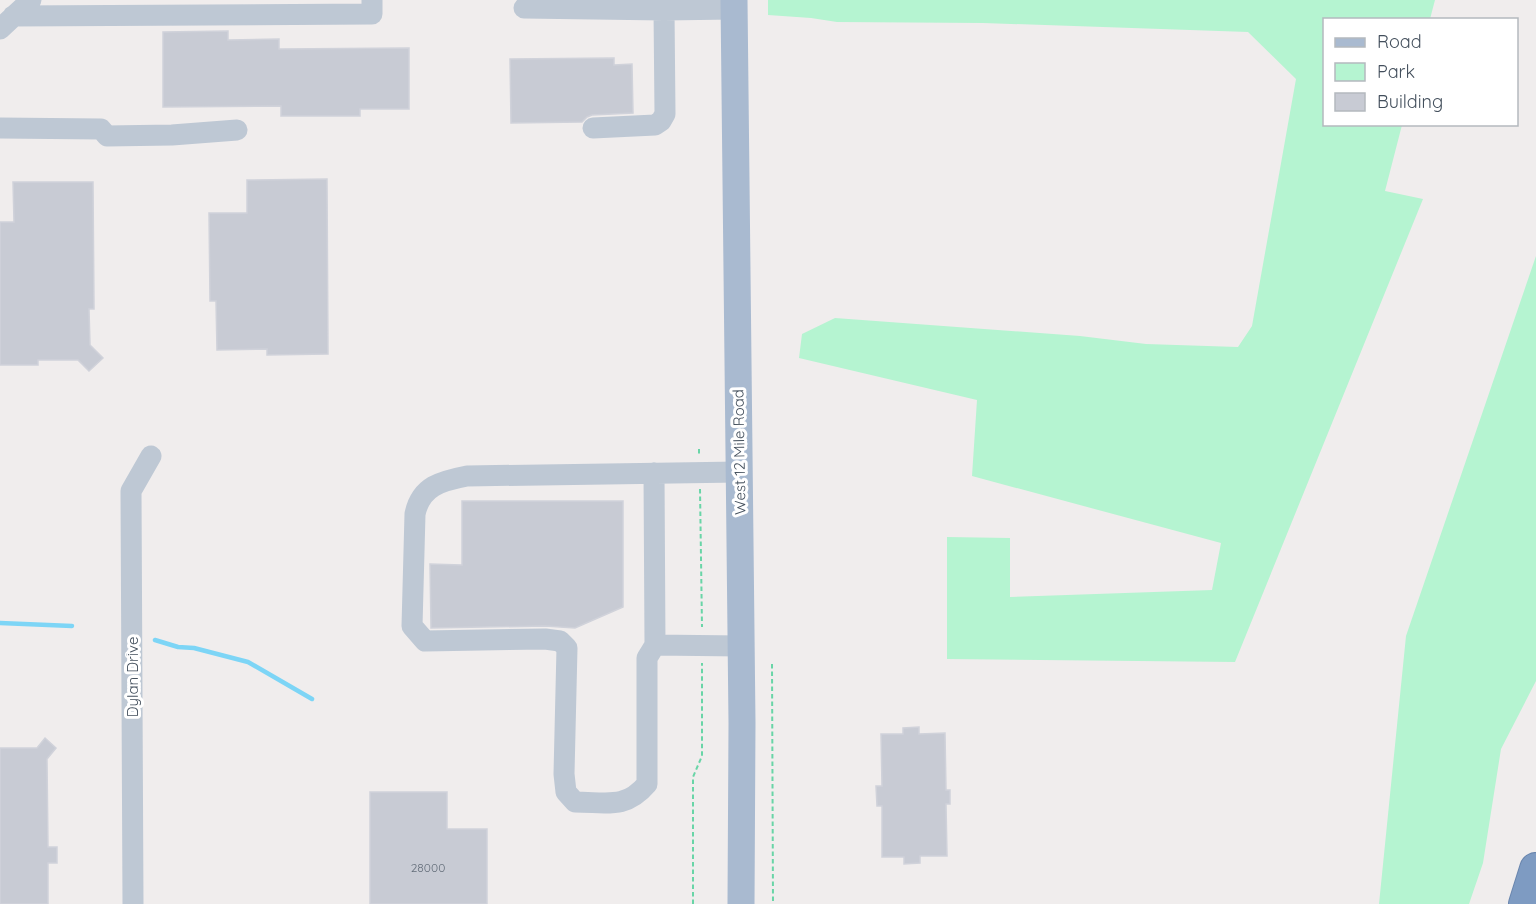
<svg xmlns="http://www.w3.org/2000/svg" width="1536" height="904" viewBox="0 0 1536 904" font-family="Quicksand,sans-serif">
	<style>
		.green { fill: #b5f4d1 }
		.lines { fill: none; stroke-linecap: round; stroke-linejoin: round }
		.stream { stroke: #7dd5f6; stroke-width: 4.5 }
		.building { fill: #c8cbd4; stroke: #d0d2da; stroke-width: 1.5 }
		.highway-casing { stroke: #6a86ae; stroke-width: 34 }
		.path { stroke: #69d5a7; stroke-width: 2; stroke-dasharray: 4.5 3; stroke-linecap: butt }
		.minor { stroke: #bec8d4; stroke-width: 21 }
		.major { stroke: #a9bad0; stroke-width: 27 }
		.highway { stroke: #7e9bc2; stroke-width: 32 }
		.labels { text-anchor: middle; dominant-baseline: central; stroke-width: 6; stroke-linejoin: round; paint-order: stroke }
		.number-label { font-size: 12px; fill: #646e7a }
		.street-label { font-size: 15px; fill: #434f5c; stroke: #fff }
	</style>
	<rect width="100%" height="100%" fill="#f0eded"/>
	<!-- green -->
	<path class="green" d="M768,0H1435L1430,19L1324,20V124L1402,125L1385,191L1423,199L1235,662L947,659V537L1010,538V597L1212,590L1221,543L972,476L977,400L799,358L802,334L835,318L1080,336L1146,344L1238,347L1252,326L1296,79L1248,32L983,23L837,22L811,18L768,15Z
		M1536,256V681L1501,749L1483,863L1469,904H1379L1406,636Z"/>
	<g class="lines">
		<!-- stream -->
		<path class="stream" d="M0,623L72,626
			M155,640L178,647L194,648L248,662L312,699"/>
	</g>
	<!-- building -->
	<path class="building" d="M228,31V40L279,39V49L409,48V109H360V116H281V106L163,107V32Z
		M614,58V65L632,64L633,113L592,115L587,117L582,122L511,123L510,59Z
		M327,179L328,354L267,355V349L217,350L216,301H210L209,213H247V180Z
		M13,182H93L94,309H89L90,345L103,358L89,371L78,360H38V365H0V222H14Z
		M462,501H623V607L575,628L545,626L431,628L430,564L462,565Z
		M919,727V734L945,733L946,790H950V804H946L947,856H920V863L904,864V857H882V806H877L876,786H882L881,734H903V728Z
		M45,738L56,748L47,759L48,847H57V863H48V904H0V748H37Z
		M370,792H447V829H487V904H370Z"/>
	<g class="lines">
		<!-- highway casing -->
		<g class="highway-casing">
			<path id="highway" d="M1525,904L1536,869"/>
		</g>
		<!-- path -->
		<path class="path" d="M699,449V456
			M700,489L702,627
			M772,664L773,904
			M693,904V777L702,756V663"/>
		<!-- minor -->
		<path class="minor" d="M657,0L664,10L734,9
			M524,8L664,10L665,114L661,121L655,125L593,128
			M13,16L372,14V0
			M0,29L31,0
			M0,128L101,129L107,136L172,135L237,130
			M739,472L467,476C441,481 421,486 415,514L412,626L425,641L545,639L560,641L567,648L564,774L566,792L575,802C606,802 625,810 647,784V658L655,645L741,646
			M654,473L655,645
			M133,904L131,491L151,456"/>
		<!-- major -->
		<path class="major" d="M734,0L742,723L741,904"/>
		<!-- highway -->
		<use href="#highway" class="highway"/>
	</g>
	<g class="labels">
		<!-- number labels -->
		<g class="number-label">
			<text x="428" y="867">28000</text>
		</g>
		<!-- street labels -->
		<g class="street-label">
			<text transform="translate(739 452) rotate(-91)">West 12 Mile Road</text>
			<text transform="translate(132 677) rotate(-90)">Dylan Drive</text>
		</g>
	</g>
	<!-- legend -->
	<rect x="1323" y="18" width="195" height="108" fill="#ffffff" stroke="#b4b9be" stroke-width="1.5"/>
	<rect x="1335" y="38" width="30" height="9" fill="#a9bad0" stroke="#b4b9be" stroke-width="1.5"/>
	<text x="1377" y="48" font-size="18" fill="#434f5c">Road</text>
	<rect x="1335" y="63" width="30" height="18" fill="#b5f4d1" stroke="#b4b9be" stroke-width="1.5"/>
	<text x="1377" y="78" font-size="18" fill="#434f5c">Park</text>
	<rect x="1335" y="93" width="30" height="18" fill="#c8cbd4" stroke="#b4b9be" stroke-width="1.5"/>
	<text x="1377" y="108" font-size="18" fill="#434f5c">Building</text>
</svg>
